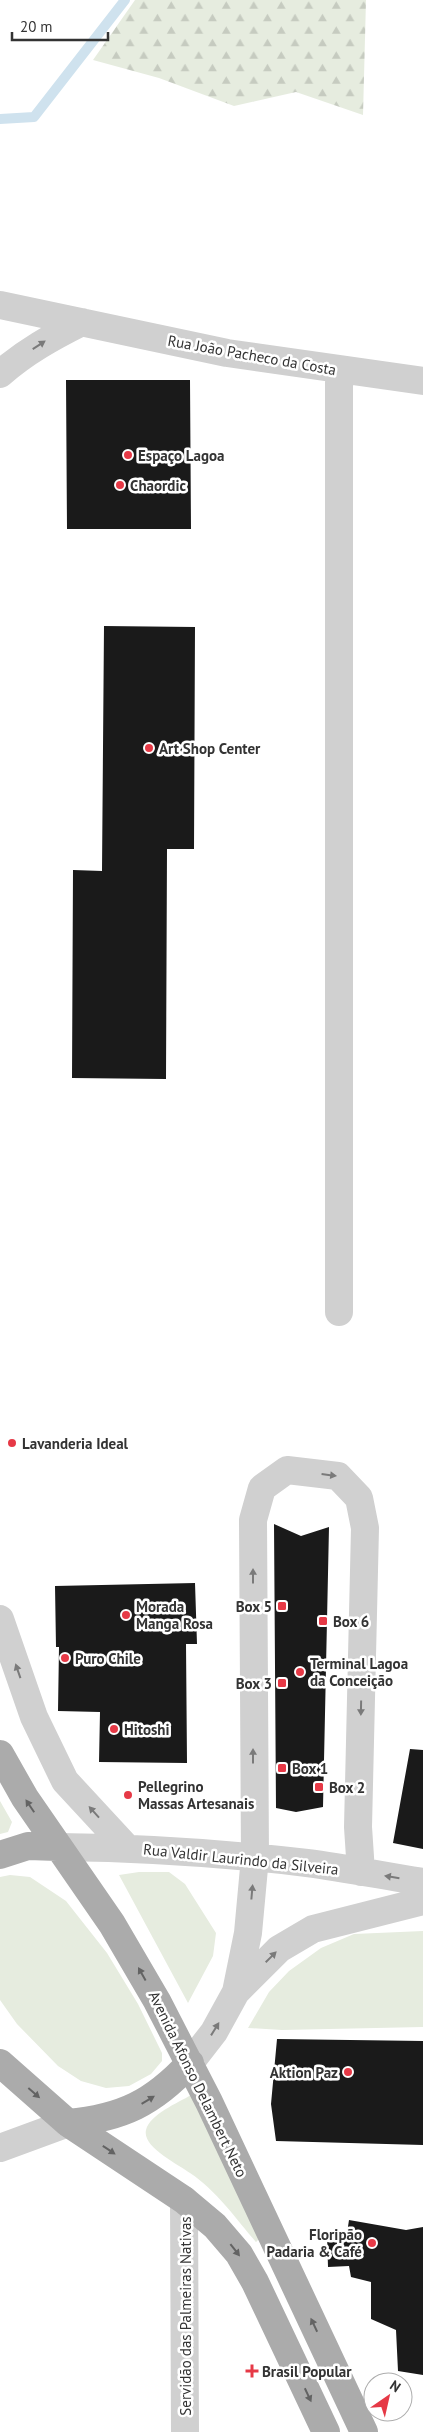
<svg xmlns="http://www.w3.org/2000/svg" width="423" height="2432" viewBox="0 0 423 2432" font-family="'PT Sans',sans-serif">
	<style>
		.grass { fill: #e6ecdf }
		.forest { fill: url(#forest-firs) }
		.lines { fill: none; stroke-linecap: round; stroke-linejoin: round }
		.stream { stroke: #cfe2ee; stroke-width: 10 }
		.building { fill: #1a1a1a }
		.minor { stroke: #d0d0d0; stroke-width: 28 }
		.major { stroke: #ababab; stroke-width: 28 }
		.oneway { fill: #7a7a7a }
		.oneway2 { fill: #636363 }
		.poi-dot { fill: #e63946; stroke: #fff; stroke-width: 2 }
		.labels { text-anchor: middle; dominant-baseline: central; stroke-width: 5; stroke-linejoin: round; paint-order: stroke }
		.street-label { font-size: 15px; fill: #333; stroke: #fff }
		.poi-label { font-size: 15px; font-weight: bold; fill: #333; stroke: #fff; text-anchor: start }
	</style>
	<defs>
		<pattern id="forest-firs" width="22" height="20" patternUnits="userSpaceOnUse" patternTransform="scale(1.25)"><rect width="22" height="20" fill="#e6ecdf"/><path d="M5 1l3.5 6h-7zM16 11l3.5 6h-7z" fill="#c6cbc0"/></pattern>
	</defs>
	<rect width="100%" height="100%" fill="#fff"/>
	<!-- grass -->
	<path class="grass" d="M0,1801L12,1822L8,1832L0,1834Z
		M139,1872H169L185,1884L216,1933L213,1956L188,2003L119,1875Z
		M10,1875L30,1877L66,1901L107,1953L138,2004L162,2053V2061L151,2074L129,2086L106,2088L81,2081L58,2066L17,2024L0,2000V1877Z
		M423,1931V2027L282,2030L248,2028L269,1992L289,1971L321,1948L354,1934Z
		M191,2095L259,2239L256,2242C236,2219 216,2190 190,2173C178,2164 142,2147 146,2130C150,2114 178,2103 191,2095Z"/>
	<!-- forest -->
	<path class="forest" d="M135,0H366L363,115L296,92L234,106L159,78L93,60Z"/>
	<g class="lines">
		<!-- stream -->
		<path class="stream" d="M0,119L34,117L125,0"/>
	</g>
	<!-- building -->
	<path class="building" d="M66,380H190L191,529H67Z
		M104,626L195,627L194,849H167L166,1079L72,1078L73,870L102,871Z
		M274,1524L301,1536L329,1527L323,1807L296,1812L276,1808Z
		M195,1583L197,1644H186L187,1763L99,1762L100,1712L58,1711L59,1647H56L55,1586Z
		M410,1749L423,1750V1849L393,1843Z
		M277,2039L423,2041V2145L276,2141L271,2104Z
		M349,2220L406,2230L423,2227V2375L398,2371L396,2330L371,2319V2282L351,2277L349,2266L328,2267L327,2234L347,2233Z"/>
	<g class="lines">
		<!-- minor -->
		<path class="minor" d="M0,305L227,353L423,381
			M0,374C25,352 52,337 82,322
			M339,1312V370
			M0,1619L34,1717L65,1781L127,1848
			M58,1847C141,1848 224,1853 307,1863C346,1868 384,1876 423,1882
			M236,1992L248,1933L255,1857L253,1520L262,1488L287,1470L338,1476L359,1498L365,1528L358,1827L361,1872
			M190,2063L214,2032L236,1992L279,1949L313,1929L423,1901
			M0,2148L68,2123
			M184,2200L185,2432"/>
		<!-- major -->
		<path class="major" d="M0,1754L25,1798L112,1924L157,2001L209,2102L364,2432
			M0,1855L28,1846L58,1847
			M0,2063L68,2123L184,2200L215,2226L239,2254L255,2282L326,2432
			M68,2123C122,2118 153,2103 190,2063"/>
	</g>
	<!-- one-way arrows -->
	<defs><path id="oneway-solid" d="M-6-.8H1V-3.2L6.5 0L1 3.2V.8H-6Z" transform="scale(1.25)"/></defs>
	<g class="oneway">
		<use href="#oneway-solid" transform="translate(39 345) rotate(-33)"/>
		<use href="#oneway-solid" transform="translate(329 1475) rotate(7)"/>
		<use href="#oneway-solid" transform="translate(253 1576) rotate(-90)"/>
		<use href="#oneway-solid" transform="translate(18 1671) rotate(-109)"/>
		<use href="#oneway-solid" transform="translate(361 1708) rotate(91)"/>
		<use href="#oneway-solid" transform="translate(253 1756) rotate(-90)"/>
		<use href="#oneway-solid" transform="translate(94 1812) rotate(-132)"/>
		<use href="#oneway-solid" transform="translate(392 1877) rotate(-171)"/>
		<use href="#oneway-solid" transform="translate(252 1892) rotate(-85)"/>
		<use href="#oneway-solid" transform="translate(271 1957) rotate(-45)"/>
		<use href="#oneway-solid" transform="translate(215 2029) rotate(-58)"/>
	</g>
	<g class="oneway2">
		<use href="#oneway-solid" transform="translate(30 1806) rotate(-124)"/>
		<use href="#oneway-solid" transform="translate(142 1974) rotate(-119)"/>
		<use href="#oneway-solid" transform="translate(34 2093) rotate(41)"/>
		<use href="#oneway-solid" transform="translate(148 2100) rotate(-31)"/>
		<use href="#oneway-solid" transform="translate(109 2150) rotate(34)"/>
		<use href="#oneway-solid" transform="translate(235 2250) rotate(52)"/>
		<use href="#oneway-solid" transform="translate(314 2325) rotate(-115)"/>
		<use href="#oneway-solid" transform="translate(308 2395) rotate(65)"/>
	</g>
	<!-- markers -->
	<g class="poi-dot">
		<circle cx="128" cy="455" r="5"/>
		<circle cx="120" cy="485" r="5"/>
		<circle cx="149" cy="748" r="5"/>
		<circle cx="12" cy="1443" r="5"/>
		<rect x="277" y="1601" width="10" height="10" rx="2.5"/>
		<circle cx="126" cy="1615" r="5"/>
		<rect x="318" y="1616" width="10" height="10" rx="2.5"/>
		<circle cx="65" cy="1658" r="5"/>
		<circle cx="300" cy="1672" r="5"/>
		<rect x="277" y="1678" width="10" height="10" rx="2.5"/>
		<circle cx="114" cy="1729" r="5"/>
		<rect x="277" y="1763" width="10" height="10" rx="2.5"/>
		<rect x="314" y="1782" width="10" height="10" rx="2.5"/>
		<circle cx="128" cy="1795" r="5"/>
		<circle cx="348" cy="2072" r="5"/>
		<circle cx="372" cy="2243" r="5"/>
		<path d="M249.5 2363.5h5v5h5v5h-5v5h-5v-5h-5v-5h5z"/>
	</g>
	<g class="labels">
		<!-- street labels -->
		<g class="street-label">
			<text transform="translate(252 355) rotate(10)">Rua João Pacheco da Costa</text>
			<text transform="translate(241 1859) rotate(6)">Rua Valdir Laurindo da Silveira</text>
			<text transform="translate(198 2084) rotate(64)">Avenida Afonso Delambert Neto</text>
			<text transform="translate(185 2316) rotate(-90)">Servidão das Palmeiras Nativas</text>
		</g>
		<!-- poi labels -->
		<g class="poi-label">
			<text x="138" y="455">Espaço Lagoa</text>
			<text x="130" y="485">Chaordic</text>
			<text x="159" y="748">Art Shop Center</text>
			<text x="22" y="1443">Lavanderia Ideal</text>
			<text x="136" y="1606">Morada<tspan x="136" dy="17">Manga Rosa</tspan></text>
			<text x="272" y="1606" text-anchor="end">Box 5</text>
			<text x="333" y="1621">Box 6</text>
			<text x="75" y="1658">Puro Chile</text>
			<text x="310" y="1663">Terminal Lagoa<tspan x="310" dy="17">da Conceição</tspan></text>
			<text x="272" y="1683" text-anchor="end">Box 3</text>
			<text x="124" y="1729">Hitoshi</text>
			<text x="292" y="1768">Box 1</text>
			<text x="138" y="1786">Pellegrino<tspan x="138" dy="17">Massas Artesanais</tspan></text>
			<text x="329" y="1787">Box 2</text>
			<text x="338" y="2072" text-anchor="end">Aktion Paz</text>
			<text x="362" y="2234" text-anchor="end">Floripão<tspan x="362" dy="17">Padaria &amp; Café</tspan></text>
			<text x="262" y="2371">Brasil Popular</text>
		</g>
	</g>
	<!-- north arrow -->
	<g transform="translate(388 2397) rotate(34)"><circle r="24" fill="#ffffff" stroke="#adadad"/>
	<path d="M0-4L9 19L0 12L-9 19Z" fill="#e63946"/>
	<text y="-8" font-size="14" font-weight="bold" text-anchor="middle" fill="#333333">N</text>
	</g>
	<!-- scale -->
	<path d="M12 32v8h96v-8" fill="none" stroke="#333333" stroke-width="2.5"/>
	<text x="20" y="32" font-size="15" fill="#333333" stroke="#ffffff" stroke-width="4" paint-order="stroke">20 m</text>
</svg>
